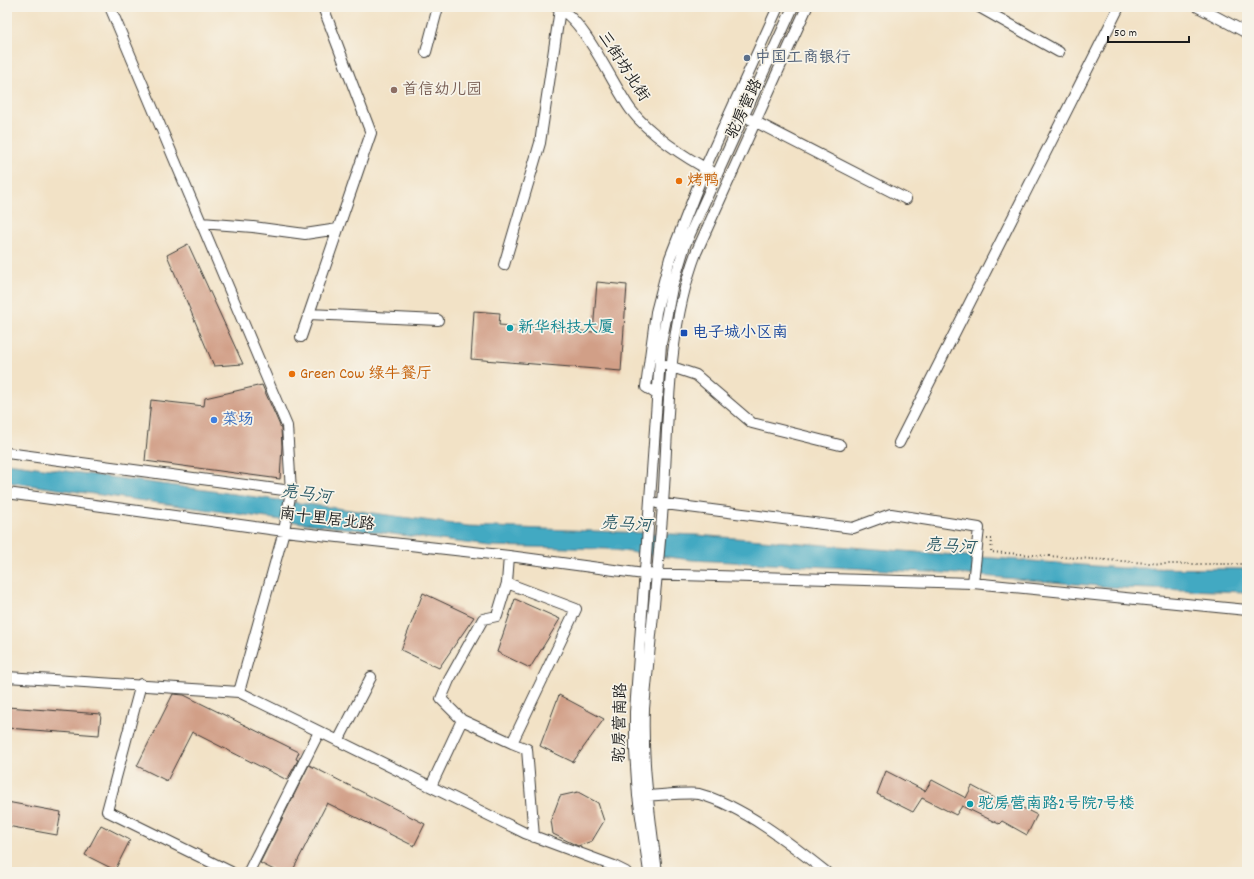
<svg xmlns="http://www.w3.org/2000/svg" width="1254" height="879" viewBox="0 0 1254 879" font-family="Dekko,'LXGW WenKai TC',sans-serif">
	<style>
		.water { fill: #42a9c2; stroke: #2f626f }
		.building { fill: #d19f87 }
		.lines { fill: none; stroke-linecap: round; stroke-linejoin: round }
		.minor-casing { stroke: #3c3a36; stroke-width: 12 }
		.path { stroke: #3c3a36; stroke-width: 2; stroke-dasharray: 1 3; stroke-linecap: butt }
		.minor { stroke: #fff; stroke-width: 10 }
		.service-dot { fill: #5c6f8a; stroke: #f7f3e8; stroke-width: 1.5 }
		.education-dot { fill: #8d6e63; stroke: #f7f3e8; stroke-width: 1.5 }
		.food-dot { fill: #e8710a; stroke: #f7f3e8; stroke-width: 1.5 }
		.culture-dot { fill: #0f9aa8; stroke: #f7f3e8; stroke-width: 1.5 }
		.transit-dot { fill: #1a4fb4; stroke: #f7f3e8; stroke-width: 1.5 }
		.shop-dot { fill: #3f7fe0; stroke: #f7f3e8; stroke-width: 1.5 }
		.labels { text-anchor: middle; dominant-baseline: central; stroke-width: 3.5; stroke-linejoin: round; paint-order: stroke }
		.service-label { font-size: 16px; fill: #4e5e75; stroke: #f7f3e8; text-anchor: start }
		.street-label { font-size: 16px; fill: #1c1c1c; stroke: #f7f3e8 }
		.education-label { font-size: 16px; fill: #785e54; stroke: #f7f3e8; text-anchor: start }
		.food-label { font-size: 16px; fill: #c56008; stroke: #f7f3e8; text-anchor: start }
		.culture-label { font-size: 16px; fill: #0d838f; stroke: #f7f3e8; text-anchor: start }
		.transit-label { font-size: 16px; fill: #164399; stroke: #f7f3e8; text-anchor: start }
		.shop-label { font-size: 16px; fill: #366cbe; stroke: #f7f3e8; text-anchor: start }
		.water-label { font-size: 17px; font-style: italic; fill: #2d5b67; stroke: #f7f3e8 }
	</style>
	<rect width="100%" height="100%" fill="#f7f3e8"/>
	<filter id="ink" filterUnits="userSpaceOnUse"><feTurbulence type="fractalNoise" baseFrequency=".025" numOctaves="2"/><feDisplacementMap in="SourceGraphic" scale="8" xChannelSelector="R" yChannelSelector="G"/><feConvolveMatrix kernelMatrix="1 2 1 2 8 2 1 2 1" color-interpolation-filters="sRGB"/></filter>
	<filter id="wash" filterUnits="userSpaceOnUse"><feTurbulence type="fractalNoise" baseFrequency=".012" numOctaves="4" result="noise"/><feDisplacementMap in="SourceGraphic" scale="16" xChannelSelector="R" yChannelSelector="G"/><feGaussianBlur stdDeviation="0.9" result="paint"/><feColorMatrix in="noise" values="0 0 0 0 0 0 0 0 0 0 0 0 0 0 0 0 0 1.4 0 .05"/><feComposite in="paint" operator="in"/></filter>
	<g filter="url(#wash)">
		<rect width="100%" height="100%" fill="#f2e2c6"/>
		<!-- water -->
		<path class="water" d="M7,463L468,526L697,535L1121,568L1247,569V592L1122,588L946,573L692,560L606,549L489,546L303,523L7,482Z"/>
		<g id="blocks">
			<!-- building -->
			<path class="building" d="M188,244L243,364L214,366L167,255Z
				M597,282L627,285L621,371L471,359L474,311L500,313L499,325L593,332Z
				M262,385L281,428L282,446L280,479L145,461L151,400L204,406L205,398Z
				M423,593L474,617L439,668L401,650Z
				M515,599L560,619L530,668L497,652Z
				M173,694L184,695L299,752L296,759L298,760L287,780L192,732L167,781L137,766Z
				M559,695L604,719L573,762L540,746Z
				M7,707L101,714L99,735L7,728Z
				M309,765L425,824L414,846L327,803L292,872H278L260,863Z
				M886,771L925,791L932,780L966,798L972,786L1009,806L1011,802L1037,815L1027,835L1002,821L999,824L962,806L956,815L922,798L913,812L877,794Z
				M578,792L598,803L604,821L592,841L578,846L553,834L551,820L560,796Z
				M7,802L61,812L57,835L7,826Z
				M101,825L130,840L115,870L85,855Z"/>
		</g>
	</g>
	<g filter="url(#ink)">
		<use href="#blocks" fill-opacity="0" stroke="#3c3a36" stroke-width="1"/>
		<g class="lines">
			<!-- minor casing -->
			<g class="minor-casing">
				<path id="minor" d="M110,7L287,426L291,491L284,531L239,692
					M556,7C584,18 612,84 631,110C648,133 686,158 711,171
					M979,7L1059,52
					M1198,7L1247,33
					M426,52L438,7
					M750,119L906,199
					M201,223L253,227L305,234L338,229
					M504,265L540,143L560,9
					M309,314L438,320
					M301,337L371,133L323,7
					M666,365L696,375L752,423L840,445
					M658,395L646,387L656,312L670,258L705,168L778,7
					M899,443L1119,7
					M7,453L291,491
					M7,493L284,531L509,556L644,574L973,583L1247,610
					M657,503L853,528L891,514L979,528L973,583
					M509,556L507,583L576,609L512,743L527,749L534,837
					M507,583L497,616L483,619L449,680L441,699L462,720L512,743
					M7,677L239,692L525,833L614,866L626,872
					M141,684L107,811L231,872
					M338,741L371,677
					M431,786L462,720
					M641,796C654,796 688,792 699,794C743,806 791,844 826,872
					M251,872L249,871L319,732
					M649,872L638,796L635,751V712L661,344L672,288L685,245L793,7
					M657,872C650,818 642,764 644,709C650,640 658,572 663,504C669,420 666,333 696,253L807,7"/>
			</g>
			<!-- path -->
			<path class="path" d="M987,539H992L991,552L1163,564H1247"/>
			<!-- minor -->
			<use href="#minor" class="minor"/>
		</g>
	</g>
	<!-- markers -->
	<circle class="service-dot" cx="747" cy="58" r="4"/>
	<circle class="education-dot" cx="394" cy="90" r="4"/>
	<g class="food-dot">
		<circle cx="679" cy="181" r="4"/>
		<circle cx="292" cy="374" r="4"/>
	</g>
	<g class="culture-dot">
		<circle cx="510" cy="328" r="4"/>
		<circle cx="970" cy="804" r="4"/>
	</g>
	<rect class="transit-dot" x="680" y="329" width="8" height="8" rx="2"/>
	<circle class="shop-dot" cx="214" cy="420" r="4"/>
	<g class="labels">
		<!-- service labels -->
		<g class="service-label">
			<text x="755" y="58">中国工商银行</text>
		</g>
		<!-- street labels -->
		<g class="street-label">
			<text transform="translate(623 67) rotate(57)">三街坊北街</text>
			<text transform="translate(745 109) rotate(-65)">驼房营路</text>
			<text transform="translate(327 520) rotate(7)">南十里居北路</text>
			<text transform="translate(621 723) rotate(-89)">驼房营南路</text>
		</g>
		<!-- education labels -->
		<g class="education-label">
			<text x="402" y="90">首信幼儿园</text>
		</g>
		<!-- food labels -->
		<g class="food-label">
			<text x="687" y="181">烤鸭</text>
			<text x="300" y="374">Green Cow 绿牛餐厅</text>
		</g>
		<!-- culture labels -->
		<g class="culture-label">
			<text x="518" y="328">新华科技大厦</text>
			<text x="978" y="804">驼房营南路2号院7号楼</text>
		</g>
		<!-- transit labels -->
		<g class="transit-label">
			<text x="692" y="333">电子城小区南</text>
		</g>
		<!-- shop labels -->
		<g class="shop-label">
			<text x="222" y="420">菜场</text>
		</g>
		<!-- water labels -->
		<g class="water-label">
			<text transform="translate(306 496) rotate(8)">亮马河</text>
			<text transform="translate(626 526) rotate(4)">亮马河</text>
			<text transform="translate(950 548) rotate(4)">亮马河</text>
		</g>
	</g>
	<!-- margin -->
	<rect width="1254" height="879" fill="none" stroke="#f7f3e8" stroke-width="24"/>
	<!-- scale -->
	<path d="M1108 36v6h81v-6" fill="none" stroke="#1c1c1c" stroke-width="2"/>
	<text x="1114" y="36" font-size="12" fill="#1c1c1c" stroke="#f7f3e8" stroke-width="3" paint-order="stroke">50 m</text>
</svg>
